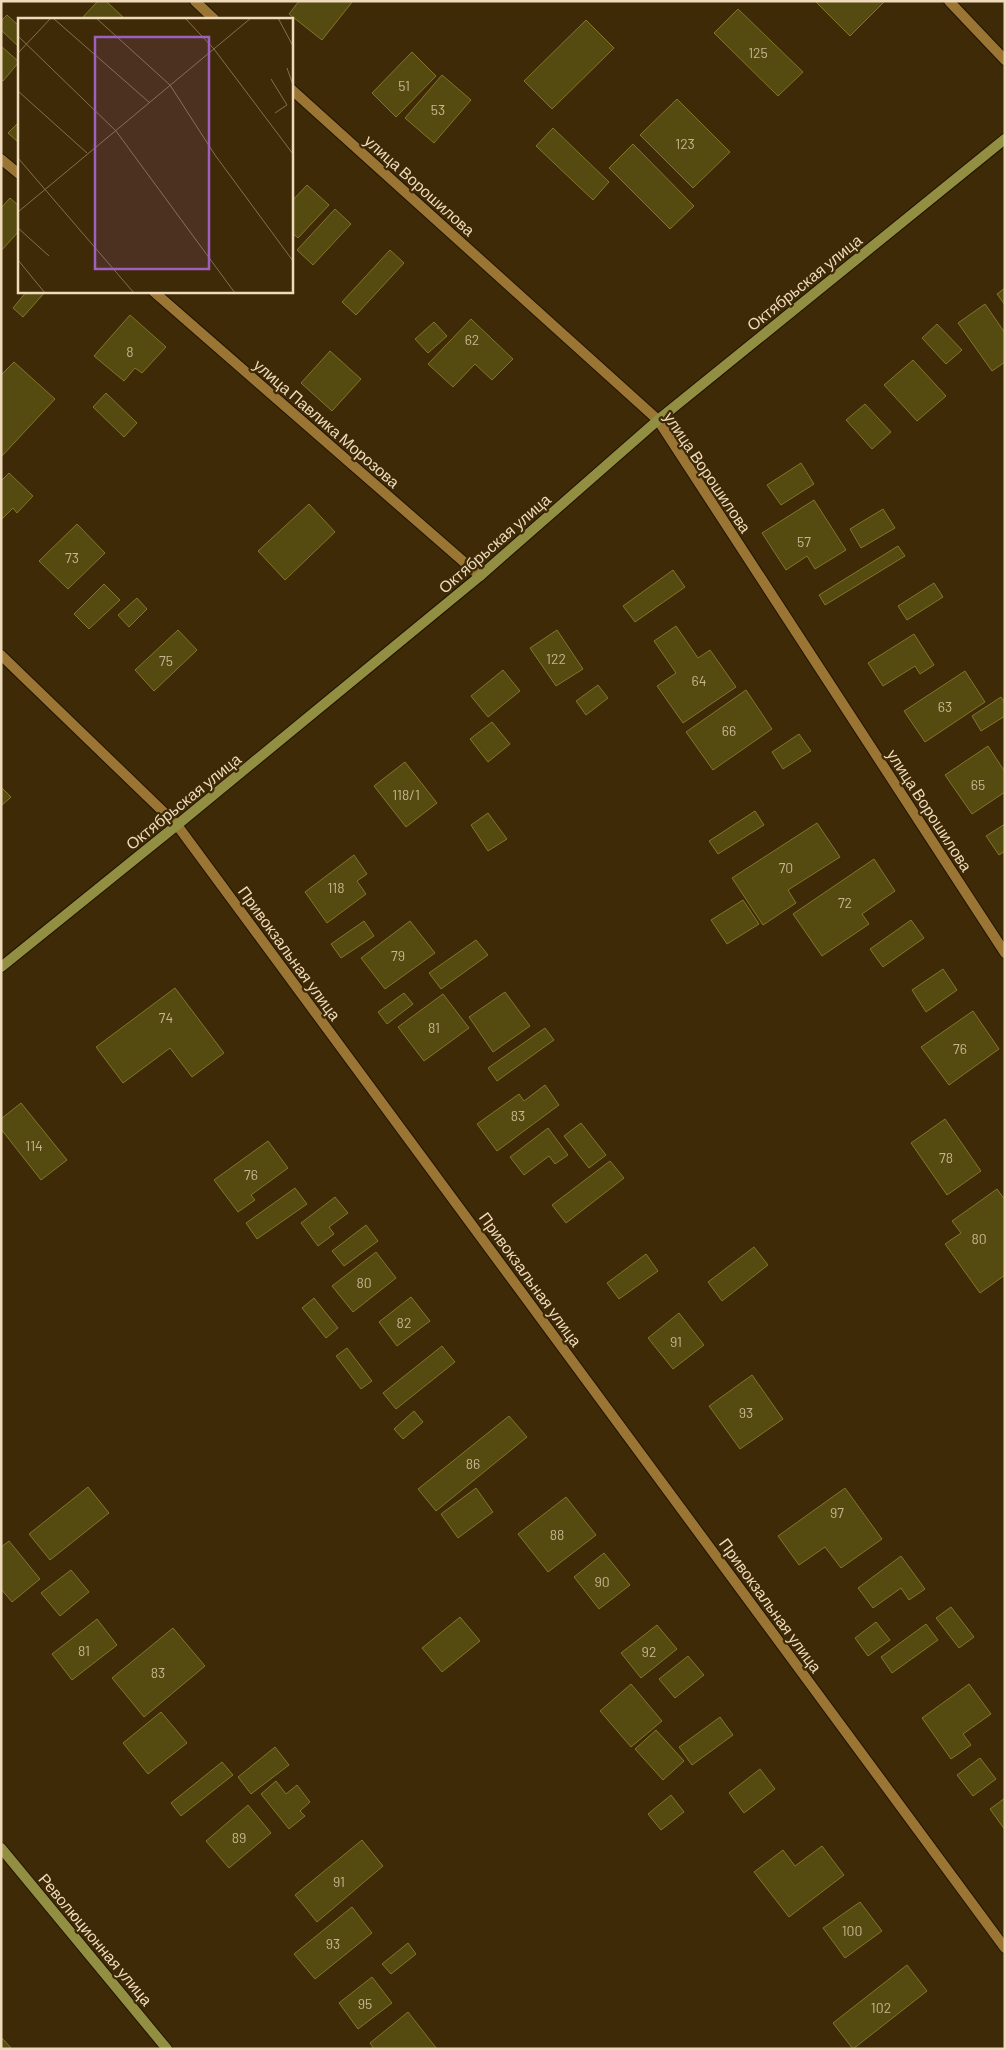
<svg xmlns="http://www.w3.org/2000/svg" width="1006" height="2050" viewBox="0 0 1006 2050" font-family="Barlow,sans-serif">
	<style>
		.building { fill: #554b10; stroke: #83752a }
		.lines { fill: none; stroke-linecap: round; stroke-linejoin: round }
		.street-casing { stroke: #201402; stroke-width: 12 }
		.secondary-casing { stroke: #201402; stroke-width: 12 }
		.street { stroke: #9b7534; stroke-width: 10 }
		.secondary { stroke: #928f43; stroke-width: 10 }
		.labels { text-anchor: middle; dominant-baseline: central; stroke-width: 4.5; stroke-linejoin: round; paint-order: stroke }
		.number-label { font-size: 14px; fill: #c8b690 }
		.street-label { font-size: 16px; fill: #efdabb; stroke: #3e2a06 }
		.inset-road { fill: none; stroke: #85704e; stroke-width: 1 }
		.view { fill: #9e60be; fill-opacity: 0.15; stroke: #9e60be; stroke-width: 2.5 }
		.inset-edge { fill: none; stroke: #efdabb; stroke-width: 2.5 }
	</style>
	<rect width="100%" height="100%" fill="#3e2a06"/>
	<!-- building -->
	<path class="building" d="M98,1H106L125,19H81Z
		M299,1H353L322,40L289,14Z
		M815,1H885L850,36Z
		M738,9L803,72L778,96L714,33Z
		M7,15L19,26V47L1,30V21Z
		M586,20L614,48L552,109L524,81Z
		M1,46L19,62L3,81L1,79Z
		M412,52L436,76L396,117L372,93Z
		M442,75L471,100L434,143L405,118Z
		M677,99L730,152L693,188L640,135Z
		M19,122V143L8,133Z
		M553,128L609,182L593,200L536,146Z
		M633,144L694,206L670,229L609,168Z
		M307,185L329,205L298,238L291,232V202Z
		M10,198L19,206V231L1,251V208Z
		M335,209L351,224L313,265L297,250Z
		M390,250L404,263L356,315L342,302Z
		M1005,288V305L997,294Z
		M27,291H46L23,317L13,308Z
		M985,304L1005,333V362L992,371L958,323Z
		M130,315L166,347L142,373L135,368L124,381L94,356Z
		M471,319L513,359L492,380L475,364L453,387L428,364Z
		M434,322L447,336L428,353L415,339Z
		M937,324L962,350L946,364L922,338Z
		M330,351L361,379L332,411L301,383Z
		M913,360L946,396L917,421L884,385Z
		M14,362L55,399L1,457V375Z
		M106,393L137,423L124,437L93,407Z
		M865,404L891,432L872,449L846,420Z
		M801,463L814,484L781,505L767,485Z
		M9,473L33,496L17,513L13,508L1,520V481Z
		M814,500L846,550L815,569L807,556L786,570L762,533Z
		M309,504L335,532L285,580L258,551Z
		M883,509L895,528L861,548L850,529Z
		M77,524L105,553L68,589L39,561Z
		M898,546L905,556L825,605L819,595Z
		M673,570L685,587L635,622L623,606Z
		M934,583L943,597L907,620L898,606Z
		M104,584L120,600L89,629L74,614Z
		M137,598L147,609L129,627L118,615Z
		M676,626L698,658L710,650L736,687L683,723L657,686L676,673L654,641Z
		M178,630L197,650L154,691L135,670Z
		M557,630L583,669L556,686L530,648Z
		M914,634L934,665L920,674L915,666L883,686L868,663Z
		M503,670L520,691L488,717L471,696Z
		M965,671L985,702L925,742L904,711Z
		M598,685L608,698L586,715L576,701Z
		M746,690L772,729L713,770L686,732Z
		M1001,697L1005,703V716L981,731L972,716Z
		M492,722L510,744L488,762L470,739Z
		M799,734L811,751L783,769L772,752Z
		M988,746L1005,772V792L972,814L945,775Z
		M405,762L437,803L406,827L374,786Z
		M1,787L11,797L1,806Z
		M755,811L764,825L718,854L709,841Z
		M488,813L507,839L488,851L471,825Z
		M817,823L840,857L788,890L796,903L763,925L732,878Z
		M1005,824V851L999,855L986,836Z
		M354,855L367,874L357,881L366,894L327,923L305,892Z
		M874,859L895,891L862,914L869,924L822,956L793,914Z
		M743,900L759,924L727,944L711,920Z
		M911,920L924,938L883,967L870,949Z
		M364,921L374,936L341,958L331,944Z
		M410,921L435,953L385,989L361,958Z
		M476,940L488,955L441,989L429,973Z
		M943,969L957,990L926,1012L912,990Z
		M175,988L224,1053L192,1077L170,1048L123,1083L96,1047Z
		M505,992L530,1026L493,1052L469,1017Z
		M404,993L413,1004L387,1024L378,1012Z
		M443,994L469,1028L424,1061L398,1027Z
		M973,1011L999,1049L949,1085L921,1047Z
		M545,1028L554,1040L497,1081L488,1068Z
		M545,1085L559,1105L497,1151L477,1124L519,1094L524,1101Z
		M21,1103L67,1160L41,1180L1,1129V1119Z
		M945,1119L981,1171L947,1195L911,1143Z
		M581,1123L606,1155L589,1168L564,1136Z
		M548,1128L568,1155L555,1164L549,1156L524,1175L510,1157Z
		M268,1141L288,1168L251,1195L255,1200L238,1212L214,1180Z
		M610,1161L624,1178L566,1223L552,1205Z
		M295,1188L307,1204L257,1239L246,1223Z
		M997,1189L1005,1200V1275L980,1293L945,1244L961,1233L952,1221Z
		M335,1197L348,1213L329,1227L334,1234L318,1246L301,1223Z
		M366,1225L378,1241L344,1266L332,1251Z
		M754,1247L768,1265L722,1301L708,1282Z
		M376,1252L396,1278L353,1312L332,1286Z
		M646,1254L658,1271L619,1299L607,1283Z
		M411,1297L430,1321L397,1346L379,1322Z
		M314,1298L338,1328L326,1338L302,1308Z
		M679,1313L704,1345L673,1369L648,1338Z
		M442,1346L455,1362L396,1409L383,1393Z
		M347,1348L372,1381L361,1389L336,1356Z
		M752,1375L783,1419L740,1449L709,1406Z
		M414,1411L423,1422L403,1439L394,1429Z
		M509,1416L527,1437L436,1511L418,1489Z
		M88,1487L109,1513L50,1560L29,1534Z
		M476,1488L493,1512L458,1538L441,1514Z
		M845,1488L882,1539L841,1568L825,1547L799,1565L778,1536Z
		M566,1497L596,1535L548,1572L518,1534Z
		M9,1541L40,1579L12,1602L1,1589V1547Z
		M604,1553L630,1585L599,1609L574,1577Z
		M901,1556L925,1589L909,1600L901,1588L873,1608L858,1588Z
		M71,1570L89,1592L60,1616L41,1593Z
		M951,1607L974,1637L959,1648L936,1618Z
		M460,1617L480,1641L442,1672L422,1648Z
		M97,1619L117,1645L72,1680L52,1654Z
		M876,1622L890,1640L868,1656L855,1638Z
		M926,1624L938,1640L892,1673L881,1657Z
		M657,1625L677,1649L641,1678L621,1653Z
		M173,1628L205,1666L144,1717L112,1678Z
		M688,1656L704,1675L675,1698L659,1679Z
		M631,1684L662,1721L631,1747L600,1711Z
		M969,1684L991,1714L963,1734L971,1745L951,1759L922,1718Z
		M161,1712L187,1743L148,1774L123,1743Z
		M720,1717L733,1735L692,1765L679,1747Z
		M656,1730L684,1761L663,1780L635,1749Z
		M275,1747L289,1765L251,1794L238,1777Z
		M980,1758L996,1779L973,1796L957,1775Z
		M222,1762L233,1775L181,1816L171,1803Z
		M760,1769L775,1789L744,1813L729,1793Z
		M276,1781L286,1794L297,1785L310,1802L300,1811L305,1816L289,1829L261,1794Z
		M671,1795L684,1812L661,1830L648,1814Z
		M1005,1798V1830L990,1809Z
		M248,1805L271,1833L229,1868L206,1841Z
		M362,1840L383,1866L317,1922L295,1895Z
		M822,1846L844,1875L789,1917L754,1872L783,1850L795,1866Z
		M860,1902L882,1931L845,1958L823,1928Z
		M352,1907L372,1933L315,1979L294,1954Z
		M408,1943L416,1954L391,1974L382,1964Z
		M907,1965L927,1991L853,2049L833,2023Z
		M372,1977L392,2003L358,2029L339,2003Z
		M408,2012L437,2049H374L370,2043Z
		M1,2037L12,2049H1Z"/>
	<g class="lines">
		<!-- street casing -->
		<g class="street-casing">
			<path id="street" d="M195,1L214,19
				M949,1L1005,60
				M291,89L658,420L1005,953
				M1,159L19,174
				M153,291L480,576
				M1,655L177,825L1005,1948"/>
		</g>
		<!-- secondary casing -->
		<g class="secondary-casing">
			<path id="secondary" d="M1,967L177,825L480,576L658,420L1005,139
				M1,1848L167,2049"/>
		</g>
		<!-- street -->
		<use href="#street" class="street"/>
		<!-- secondary -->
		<use href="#secondary" class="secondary"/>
	</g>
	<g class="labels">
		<!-- number labels -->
		<g class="number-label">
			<text x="758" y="52">125</text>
			<text x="404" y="85">51</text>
			<text x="438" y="109">53</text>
			<text x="685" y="143">123</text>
			<text x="472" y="339">62</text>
			<text x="130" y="351">8</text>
			<text x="804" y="541">57</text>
			<text x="72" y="557">73</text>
			<text x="556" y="658">122</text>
			<text x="166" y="660">75</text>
			<text x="699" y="680">64</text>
			<text x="945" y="706">63</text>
			<text x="729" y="730">66</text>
			<text x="978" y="784">65</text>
			<text x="406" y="794">118/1</text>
			<text x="786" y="867">70</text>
			<text x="336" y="887">118</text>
			<text x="845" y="902">72</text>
			<text x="398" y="955">79</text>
			<text x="166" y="1017">74</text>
			<text x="434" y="1027">81</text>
			<text x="960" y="1048">76</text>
			<text x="518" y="1115">83</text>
			<text x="34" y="1145">114</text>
			<text x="946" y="1157">78</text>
			<text x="251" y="1174">76</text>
			<text x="979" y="1238">80</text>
			<text x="364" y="1282">80</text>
			<text x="404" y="1322">82</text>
			<text x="676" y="1341">91</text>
			<text x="746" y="1412">93</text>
			<text x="473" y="1463">86</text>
			<text x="837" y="1512">97</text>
			<text x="557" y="1534">88</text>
			<text x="602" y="1581">90</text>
			<text x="84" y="1650">81</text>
			<text x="649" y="1651">92</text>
			<text x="158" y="1672">83</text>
			<text x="239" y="1837">89</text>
			<text x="339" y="1881">91</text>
			<text x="852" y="1930">100</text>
			<text x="333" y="1943">93</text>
			<text x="365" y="2003">95</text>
			<text x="881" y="2007">102</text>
		</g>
		<!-- street labels -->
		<g class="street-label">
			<text transform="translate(420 185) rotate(42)">улица Ворошилова</text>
			<text transform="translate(804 282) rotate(-39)">Октябрьская улица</text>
			<text transform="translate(327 423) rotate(41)">улица Павлика Морозова</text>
			<text transform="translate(708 472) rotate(56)">улица Ворошилова</text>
			<text transform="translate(494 543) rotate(-41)">Октябрьская улица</text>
			<text transform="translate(183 801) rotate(-39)">Октябрьская улица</text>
			<text transform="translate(930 810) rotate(57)">улица Ворошилова</text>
			<text transform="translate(290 953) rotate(54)">Привокзальная улица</text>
			<text transform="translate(531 1279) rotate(54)">Привокзальная улица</text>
			<text transform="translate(771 1605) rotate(54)">Привокзальная улица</text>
			<text transform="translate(96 1939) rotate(50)">Революционная улица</text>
		</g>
	</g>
	<!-- overview -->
	<g transform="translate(18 18)">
		<rect width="275" height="275" fill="#3e2a06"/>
		<path class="inset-road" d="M35,0L132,85M78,0L152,67L197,137L275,243M167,0L196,31L275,136M260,0L275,28M0,18L98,113L217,275M0,35L33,0M269,50L275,67M253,61L269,87L257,95M0,73L69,135M0,140L116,275M0,194L233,0M0,210L31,238M0,242L27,275"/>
		<path class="view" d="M77,19H191V251H77Z"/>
		<rect width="275" height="275" class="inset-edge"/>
	</g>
	<!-- border -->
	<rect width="1006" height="2050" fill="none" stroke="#efdabb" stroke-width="5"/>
</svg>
